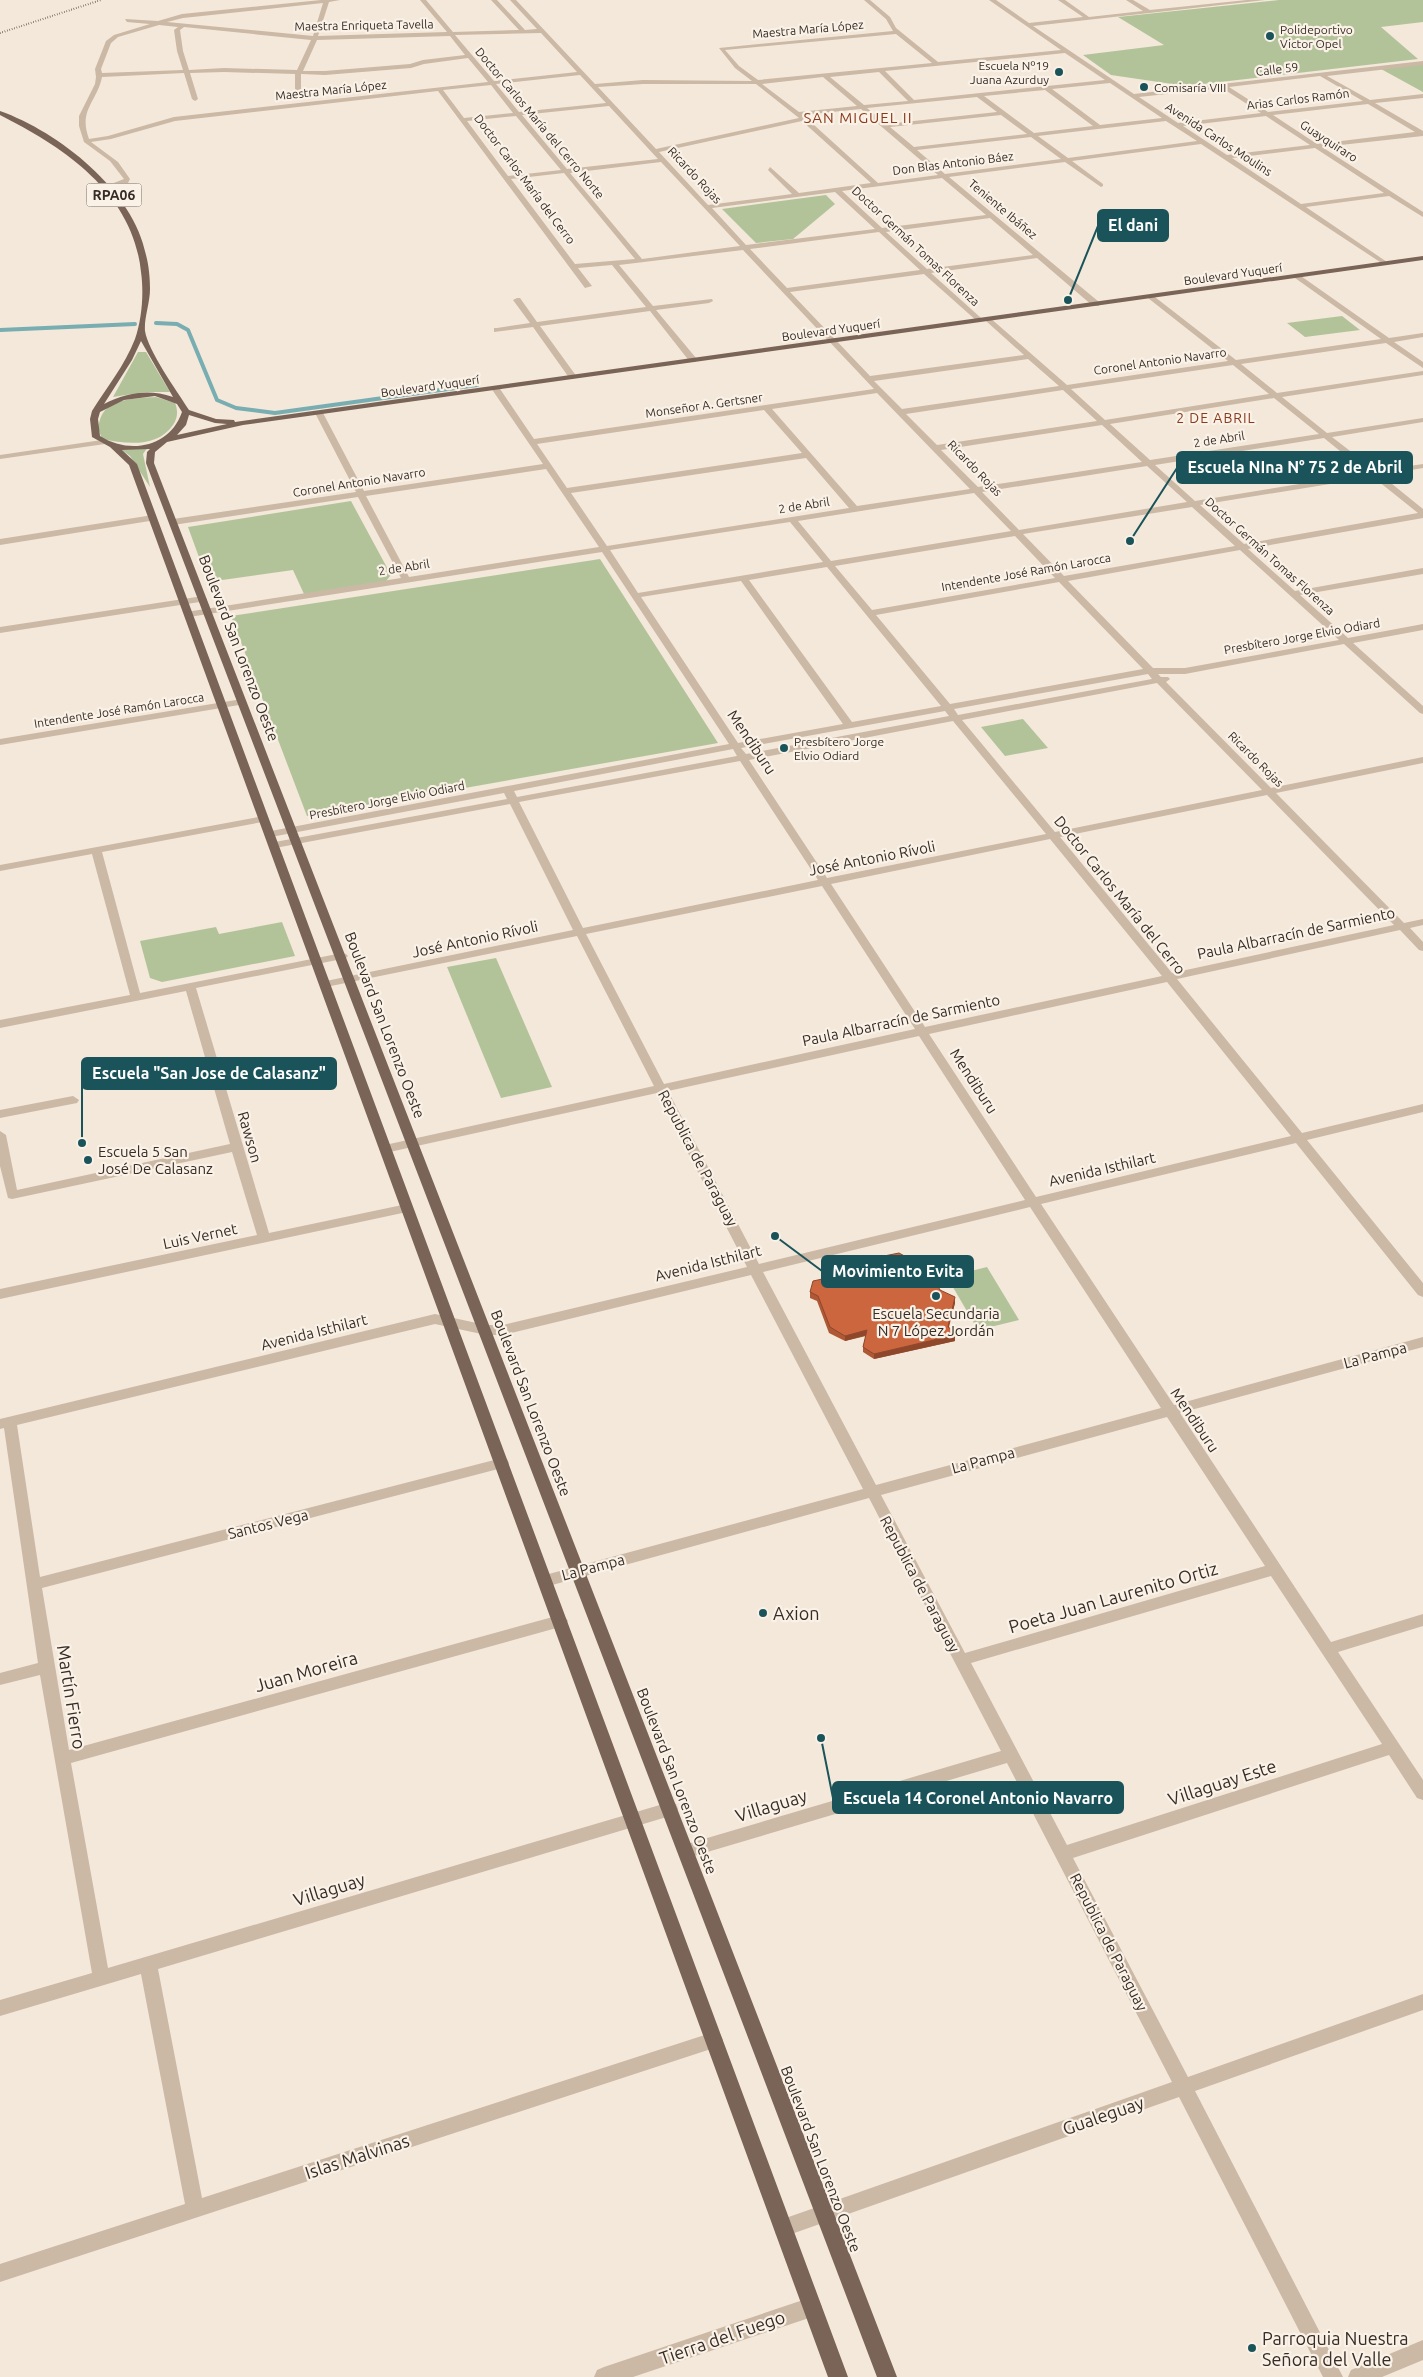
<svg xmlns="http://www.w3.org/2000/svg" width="1423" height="2377" viewBox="0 0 1423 2377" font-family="Ubuntu,sans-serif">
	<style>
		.green { fill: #b3c399 }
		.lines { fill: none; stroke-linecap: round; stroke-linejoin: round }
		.stream { stroke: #78adb1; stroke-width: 4 }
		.minor { fill: #cbb8a5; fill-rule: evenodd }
		.major { fill: #7a6457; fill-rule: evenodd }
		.rail { stroke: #372c27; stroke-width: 2; stroke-dasharray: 0.5 2; stroke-linecap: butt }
		.wall { fill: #af5836 }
		.shaded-wall { fill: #8f472c }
		.building { fill: #cc663f; stroke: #8f472c }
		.poi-dot { fill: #1a545a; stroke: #faf2e7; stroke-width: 2 }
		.labels { text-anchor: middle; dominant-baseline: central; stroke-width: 4.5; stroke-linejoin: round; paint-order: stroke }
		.far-street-label { font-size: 12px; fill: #372c27; stroke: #faf2e7 }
		.far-poi-label { font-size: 12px; fill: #372c27; stroke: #faf2e7; text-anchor: start }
		.shield { fill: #faf2e7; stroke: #726761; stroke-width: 1 }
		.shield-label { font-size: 14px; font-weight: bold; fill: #372c27 }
		.far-neighbourhood-label { font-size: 14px; letter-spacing: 1px; fill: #8a3a1c; stroke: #faf2e7 }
		.far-quarter-label { font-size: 15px; letter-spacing: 1px; fill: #8a3a1c; stroke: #faf2e7 }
		.street-label { font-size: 15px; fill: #372c27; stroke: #faf2e7 }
		.poi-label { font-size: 15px; fill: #372c27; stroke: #faf2e7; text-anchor: start }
		.near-street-label { font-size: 18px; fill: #372c27; stroke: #faf2e7 }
		.near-poi-label { font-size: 18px; fill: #372c27; stroke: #faf2e7; text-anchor: start }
		.leader { fill: none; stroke: #1a545a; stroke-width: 2 }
		.callout-dot { fill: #1a545a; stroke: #faf2e7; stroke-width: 2 }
		.callout { fill: #1a545a; stroke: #1a545a; stroke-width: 2 }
		.callout-label { font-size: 16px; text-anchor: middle; font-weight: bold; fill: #fff }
	</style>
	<rect width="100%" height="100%" fill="#f3e8da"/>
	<!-- green -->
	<path class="green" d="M1279,0H1423V22L1381,27L1418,59L1186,86L1111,75L1083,55L1164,45L1118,17Z
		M1423,64V92L1381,69Z
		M826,195L835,204L793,239L756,243L722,209Z
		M1342,316L1360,330L1305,337L1287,323Z
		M138,352H146L170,392H145L113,397Z
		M156,397L175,403C178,410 178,418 173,425C157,448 127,444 102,439L98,428C99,424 100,417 103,413C113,398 140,398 156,397Z
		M148,447L143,454L150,487L130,456L122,450Z
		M351,501L391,575L386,581L304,594L293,570L208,582L188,527Z
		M600,559L718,743L307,816L231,616Z
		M1023,719L1048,748L1005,756L981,727Z
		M282,922L295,956L162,982L150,978L140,941L216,927L219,934Z
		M496,958L552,1087L501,1098L447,967Z
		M987,1267L1019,1320L978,1330L947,1277Z"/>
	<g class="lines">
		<!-- stream -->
		<path class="stream" d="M156,323L177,324L188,330L217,400L236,408L275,413L477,385
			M0,330L135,324"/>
		<!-- minor -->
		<path class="minor" d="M321,0H340L329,2L318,36L447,32L420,0H426L453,32L519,30L491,0H497L525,30L537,29L510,0H516L595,84L643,80L752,81L735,68L719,48L893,31L886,19L864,0H870L890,17L896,28L938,62L1061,50L989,0H996L1029,23L1083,17L1058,0H1065L1089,17L1143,11L1126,0H1133L1150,10L1247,0H1265L1033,26L1134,94L1423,61V65L1327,76L1370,100L1423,94V98L1375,103L1423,131V136L1322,147L1423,212V217L1389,196L1306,207L1387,262V264H1383L1201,144L1072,161L1103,184V186L1101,187L1065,162L949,177L1099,302V306H1093L1037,258L931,273L981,318L982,320L978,322L924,274L790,292L870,376L1024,355L986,321V317H989L1067,385L1228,361L1148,298L1147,296L1151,294L1236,360L1381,339L1295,278L1294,276L1298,274L1389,338L1423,333V337L1394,342L1423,362V368L1386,343L1241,364L1277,393L1423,371V375L1282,397L1327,433L1423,418V422L1332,437L1376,471L1423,464V468L1381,475L1423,509V518L1248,549L1295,591L1423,568V574L1300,595L1348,638L1423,624V630L1353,643L1423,706V714L1420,713L1344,644L1185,674H1158L1161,677H1168L1170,679L1166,682L1271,788L1423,757V763L1276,793L1404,923L1423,919V925L1410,928L1423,942V951L1419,950L1400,930L1177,979L1302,1133L1423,1104V1112L1307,1140L1423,1283V1297L1418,1295L1296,1143L1041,1204L1174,1405L1423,1337V1347L1180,1413L1331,1642L1423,1614V1626L1338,1652L1423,1780V1800L1417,1798L1389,1755L1073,1858L1188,2077L1423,1994V2010L1195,2091L1343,2377H1323L1179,2097L783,2237L776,2235L774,2228L776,2221L783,2219L1172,2082L1007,1763L687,1858L681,1856L679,1851L681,1846L687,1844L1001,1751L869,1498L545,1587L540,1585L538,1581L540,1577L545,1575L863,1489L751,1275L503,1335H486L435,1324L17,1425L40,1577L502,1458L507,1459L509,1463L507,1467L502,1468L42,1588L69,1750L560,1615L565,1617L568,1621L565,1625L560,1627L71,1763L108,1968L670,1802L676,1804L678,1809L676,1814L670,1816L158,1969L202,2198L714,2032L720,2034L723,2040L720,2046L714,2048L0,2282V2264L185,2204L141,1974L0,2016V2000L92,1973L40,1675L0,1685V1673L38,1663L4,1428L0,1429V1419L435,1314L486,1325H503L747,1267L657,1093L385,1153L379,1149L385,1145L654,1086L577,936L326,987L320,984L326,981L573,930L510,804L275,848L270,845L275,842L507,799L504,793L271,837L266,834L271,831L729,744L602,552L189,617L186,616V612L401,578L358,497L173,525L169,522L173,519L356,492L315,413L319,411L323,413L364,491L543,464L491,388L495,386H498L534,439L874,389L743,250L619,265L653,306L712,299L713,301L709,303L656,310L696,358V362H690L650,311L540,326L577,377L573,379H570L533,327L494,332V328H497L530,323L513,300L517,298H520L537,322L646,307L612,265L578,268L592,286L585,288L438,91L175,121L111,139L91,142L118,162L130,179L128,183L106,188V186L124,179L110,161L84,142L79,126V116L95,84L96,77L95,69L106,41L114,35L150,24L127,22L125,19L158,21L182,14ZM323,3L313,36L167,22L183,18ZM159,25L178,27L174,30L177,51L183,70L102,73L101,69L111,43L118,37ZM184,27L311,40L297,70L224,68L189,70L183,51L180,30ZM541,33L577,72L494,81L455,35ZM896,34L932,63L758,80L739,66L725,50ZM450,36L465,55L423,60L410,64L325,71H303L317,40ZM1065,53L1105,80L914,100L885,71ZM468,58L488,82L174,117L108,136L89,139C78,110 97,102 102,77L184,73L192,99L195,101L198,99L190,73L224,72L295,74V89L298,91L301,89V74L325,75L411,68L424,64ZM879,72L908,101L864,105L830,77ZM580,75L606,103L519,112L496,84ZM1320,76L1363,101L1268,112L1229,87ZM823,77L857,106L799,112L762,84ZM1110,83L1162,118L1100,125L1052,89ZM643,84H756L799,118L656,149L598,87ZM491,85L513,113L464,118L443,90ZM1222,88L1261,113L1178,123L1139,97ZM1045,90L1093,126L1034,133L984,96ZM977,97L997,112L886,124L867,108ZM1368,104L1415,132L1317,144L1273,115ZM609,106L658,159L567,169L522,115ZM861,109L938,175L878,183L803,115ZM1001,115L1027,134L914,147L890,127ZM516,116L561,170L508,176L467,121ZM1266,116L1310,145L1227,155L1183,126ZM802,121L871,183L799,193L770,167L768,170L792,194L708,205L659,152ZM1166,121L1197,141L1068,158L1038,136ZM1031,137L1061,159L945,174L917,150ZM1315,148L1384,193L1301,204L1232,158ZM661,162L740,246L642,259L570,173ZM564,173L635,259L575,264L511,179ZM942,178L986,215L882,228L842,191ZM835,192L875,229L746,245L712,208ZM990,218L1033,255L927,269L886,232ZM879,232L920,270L787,288L750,249ZM1028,359L1059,386L902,409L874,381ZM1233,365L1269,394L1105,420L1071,389ZM1063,390L1097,421L937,445L906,414ZM877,393L970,489L857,506L772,409ZM1274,398L1319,434L1150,460L1110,424ZM764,410L802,453L567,488L537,444ZM1102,425L1142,462L978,487L941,450ZM1324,438L1367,473L1195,501L1155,465ZM806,458L849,508L607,546L571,493ZM1147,466L1187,502L1019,530L982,492ZM546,469L599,547L409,577L366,496ZM1373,477L1418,513L1244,544L1200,505ZM974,493L1011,531L831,561L798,521ZM1192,507L1235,546L1064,576L1023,534ZM790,522L823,562L638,593L610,550ZM1015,536L1055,578L872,610L835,566ZM1240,550L1339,640L1185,668H1153L1068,581ZM827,567L941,706L852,722L749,580ZM741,581L843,724L738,743L641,597ZM1059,582L1143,669L950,704L876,615ZM1148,674L1152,679L958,715L954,709ZM1157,683L1262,790L1055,832L962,720ZM945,711L949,716L746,754L741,748ZM953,721L1046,834L827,878L749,760ZM733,749L737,756L517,797L514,791ZM740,761L818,880L583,928L519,802ZM1267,795L1394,925L1172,973L1060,837ZM1050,839L1162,976L925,1027L831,884ZM822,886L915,1029L664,1084L586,934ZM1167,982L1291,1136L1036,1197L929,1034ZM919,1036L1025,1200L759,1264L668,1091ZM1030,1207L1161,1408L876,1485L763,1272ZM1167,1417L1265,1566L965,1653L881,1495ZM1271,1576L1382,1744L1067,1845L971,1663Z
			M102,440L106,442L105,444L0,459V455Z
			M153,515L156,516V520L0,545V539Z
			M203,596L207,599L206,601L0,633V627Z
			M242,699L245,700V704L0,745V739Z
			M264,816L269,819L268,821L102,852L140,993L342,953L346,954L348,956L346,958L342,959L196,988L269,1233L407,1204L413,1208L407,1212L0,1299V1289L257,1235L232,1152L12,1199L8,1198L0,1166V1131L6,1135L17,1190L230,1144L186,991L0,1028V1020L130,995L92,854L0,871V865Z
			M73,1096L79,1100L77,1103L0,1118V1110Z
			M812,2297L819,2300L822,2307L819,2314L812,2317L633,2377H594L597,2370L604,2367Z
			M1423,2340V2360L1382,2377H1348L1351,2370Z"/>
		<!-- major -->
		<path class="major" d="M0,111C59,132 134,191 146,255C149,266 150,279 150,289C150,303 144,318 145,331C148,351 177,391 189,410L216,419L234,420L235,422L1423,256V260L243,425L167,442L155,452L154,463C401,1101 651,1738 897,2377H877C635,1738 389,1101 146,463L147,452L150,449L122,450L137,464L848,2377H828L129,465L110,447L92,437L90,419L92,411C107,387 125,365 135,339C142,319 144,293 141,272C133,193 65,148 0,115ZM141,341L173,397C149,389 128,392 104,404L132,360ZM155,396L177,404L182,412C170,447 130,455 100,436L98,419L100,412L124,400ZM189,415L215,423L227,424L177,435L186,425Z"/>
		<!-- rail -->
		<path class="rail" d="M0,33L101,0"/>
	</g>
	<!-- wall -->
	<path class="wall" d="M853,1271L930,1273L940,1290L955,1303L949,1327L955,1341L874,1359L863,1352V1347L866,1336L845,1341L829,1333L817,1301L810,1298V1292L827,1278Z"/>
	<!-- shaded-wall -->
	<path class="shaded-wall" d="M955,1297V1303L947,1332L948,1327Z
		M867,1330V1335L845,1341V1336Z
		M955,1335V1341L874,1359V1354Z"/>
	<!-- building -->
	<path class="building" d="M899,1253L910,1259L921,1258L931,1263L930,1272L940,1290L955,1297L948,1327L955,1332V1335L874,1354L863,1347L867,1330L845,1336L830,1327L818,1296L810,1292L813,1281L827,1278L831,1268L844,1265L853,1271L882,1265L884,1256Z"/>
	<!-- markers -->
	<g class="poi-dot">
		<circle cx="1270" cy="36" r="5"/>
		<circle cx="1059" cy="72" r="5"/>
		<circle cx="1144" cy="87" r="5"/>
		<circle cx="784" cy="748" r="5"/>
		<circle cx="88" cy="1160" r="5"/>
		<circle cx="936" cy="1296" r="5"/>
		<circle cx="763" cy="1613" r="5"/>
		<circle cx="1252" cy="2348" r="5"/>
	</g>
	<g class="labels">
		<!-- far-street labels -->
		<g class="far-street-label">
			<text transform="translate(364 25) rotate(-1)">Maestra Enriqueta Tavella</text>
			<text transform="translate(808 29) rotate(-5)">Maestra María López</text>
			<text transform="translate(1277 69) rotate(-7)">Calle 59</text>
			<text transform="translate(331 90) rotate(-6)">Maestra María López</text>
			<text transform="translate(1298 99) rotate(-7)">Arias Carlos Ramón</text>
			<text transform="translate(540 123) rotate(50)">Doctor Carlos María del Cerro Norte</text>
			<text transform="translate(1219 139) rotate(33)">Avenida Carlos Moulins</text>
			<text transform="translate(1329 141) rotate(33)">Guayquiraro</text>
			<text transform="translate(953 163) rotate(-7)">Don Blas Antonio Báez</text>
			<text transform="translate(695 175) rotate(47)">Ricardo Rojas</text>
			<text transform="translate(525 179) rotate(53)">Doctor Carlos María del Cerro</text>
			<text transform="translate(1003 209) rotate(40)">Teniente Ibáñez</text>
			<text transform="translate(916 246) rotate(43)">Doctor Germán Tomas Florenza</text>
			<text transform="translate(1233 274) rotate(-8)">Boulevard Yuquerí</text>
			<text transform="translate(831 330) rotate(-8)">Boulevard Yuquerí</text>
			<text transform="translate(1160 361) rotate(-8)">Coronel Antonio Navarro</text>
			<text transform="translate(430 386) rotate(-8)">Boulevard Yuquerí</text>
			<text transform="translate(704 405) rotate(-8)">Monseñor A. Gertsner</text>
			<text transform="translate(1219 439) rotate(-9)">2 de Abril</text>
			<text transform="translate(975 468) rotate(46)">Ricardo Rojas</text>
			<text transform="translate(359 482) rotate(-9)">Coronel Antonio Navarro</text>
			<text transform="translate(804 505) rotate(-9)">2 de Abril</text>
			<text transform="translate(1270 556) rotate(42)">Doctor Germán Tomas Florenza</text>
			<text transform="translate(404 567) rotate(-9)">2 de Abril</text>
			<text transform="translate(1026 572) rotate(-10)">Intendente José Ramón Larocca</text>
			<text transform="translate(1302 636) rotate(-10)">Presbítero Jorge Elvio Odiard</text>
			<text transform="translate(119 710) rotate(-9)">Intendente José Ramón Larocca</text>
			<text transform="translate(1256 759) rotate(45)">Ricardo Rojas</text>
			<text transform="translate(387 800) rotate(-11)">Presbítero Jorge Elvio Odiard</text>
		</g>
		<!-- far-poi labels -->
		<g class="far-poi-label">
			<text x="1280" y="29">Polideportivo<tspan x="1280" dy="14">Victor Opel</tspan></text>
			<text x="1049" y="65" text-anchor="end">Escuela Nº19<tspan x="1049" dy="14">Juana Azurduy</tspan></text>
			<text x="1154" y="87">Comisaría VIII</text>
			<text x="794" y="741">Presbítero Jorge<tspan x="794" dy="14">Elvio Odiard</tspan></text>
		</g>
		<!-- shield labels -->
		<rect class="shield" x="86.5" y="183.5" width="55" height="23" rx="4"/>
		<g class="shield-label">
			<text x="114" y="195">RPA06</text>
		</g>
		<!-- far-neighbourhood labels -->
		<g class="far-neighbourhood-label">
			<text x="1216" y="418">2 DE ABRIL</text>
		</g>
		<!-- far-quarter labels -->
		<g class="far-quarter-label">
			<text x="858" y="117">SAN MIGUEL II</text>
		</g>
		<!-- street labels -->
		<g class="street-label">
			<text transform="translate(239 648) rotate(69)">Boulevard San Lorenzo Oeste</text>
			<text transform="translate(752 742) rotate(56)">Mendiburu</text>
			<text transform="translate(872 858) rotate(-11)">José Antonio Rívoli</text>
			<text transform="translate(1120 895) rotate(51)">Doctor Carlos María del Cerro</text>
			<text transform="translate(1296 933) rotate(-12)">Paula Albarracín de Sarmiento</text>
			<text transform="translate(475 939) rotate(-12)">José Antonio Rívoli</text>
			<text transform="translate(901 1020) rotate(-12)">Paula Albarracín de Sarmiento</text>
			<text transform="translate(385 1025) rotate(69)">Boulevard San Lorenzo Oeste</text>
			<text transform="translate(974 1081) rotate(57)">Mendiburu</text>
			<text transform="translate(250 1137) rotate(74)">Rawson</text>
			<text transform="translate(698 1158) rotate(62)">Republica de Paraguay</text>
			<text transform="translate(1102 1169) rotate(-13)">Avenida Isthilart</text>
			<text transform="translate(200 1236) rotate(-12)">Luis Vernet</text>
			<text transform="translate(708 1263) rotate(-14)">Avenida Isthilart</text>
			<text transform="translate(314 1332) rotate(-14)">Avenida Isthilart</text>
			<text transform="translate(1375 1355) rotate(-15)">La Pampa</text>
			<text transform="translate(531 1403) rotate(69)">Boulevard San Lorenzo Oeste</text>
			<text transform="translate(1195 1420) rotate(56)">Mendiburu</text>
			<text transform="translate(983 1460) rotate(-15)">La Pampa</text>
			<text transform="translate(268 1524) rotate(-14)">Santos Vega</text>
			<text transform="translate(593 1567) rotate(-15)">La Pampa</text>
			<text transform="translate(920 1584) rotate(62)">Republica de Paraguay</text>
			<text transform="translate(677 1781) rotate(69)">Boulevard San Lorenzo Oeste</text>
			<text transform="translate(1109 1942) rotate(63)">Republica de Paraguay</text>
			<text transform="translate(821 2159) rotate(69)">Boulevard San Lorenzo Oeste</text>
		</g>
		<!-- poi labels -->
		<g class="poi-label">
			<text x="98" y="1151">Escuela 5 San<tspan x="98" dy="17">José De Calasanz</tspan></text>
			<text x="936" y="1313" text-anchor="middle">Escuela Secundaria<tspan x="936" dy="17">N 7 López Jordán</tspan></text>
		</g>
		<!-- near-street labels -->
		<g class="near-street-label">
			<text transform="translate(1113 1597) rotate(-16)">Poeta Juan Laurenito Ortiz</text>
			<text transform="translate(306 1671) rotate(-16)">Juan Moreira</text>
			<text transform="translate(72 1697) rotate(81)">Martín Fierro</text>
			<text transform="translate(1222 1782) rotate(-18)">Villaguay Este</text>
			<text transform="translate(771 1805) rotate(-17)">Villaguay</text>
			<text transform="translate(329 1889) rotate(-17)">Villaguay</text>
			<text transform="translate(1103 2115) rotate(-19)">Gualeguay</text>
			<text transform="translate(357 2156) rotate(-18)">Islas Malvinas</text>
			<text transform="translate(722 2337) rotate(-19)">Tierra del Fuego</text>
		</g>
		<!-- near-poi labels -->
		<g class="near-poi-label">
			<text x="773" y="1613">Axion</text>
			<text x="1262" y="2338">Parroquia Nuestra<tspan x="1262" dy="21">Señora del Valle</tspan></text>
		</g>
	</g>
	<!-- callouts -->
	<path class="leader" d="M1068 300L1098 226M1130 541L1177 468M82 1143L82 1074M775 1236L822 1271M821 1738L833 1798"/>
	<g class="callout-dot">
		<circle cx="1068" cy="300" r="5"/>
		<circle cx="1130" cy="541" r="5"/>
		<circle cx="82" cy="1143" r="5"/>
		<circle cx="775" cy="1236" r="5"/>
		<circle cx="821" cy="1738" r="5"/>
	</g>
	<g class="callout">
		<rect x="1098" y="210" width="70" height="31" rx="5"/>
		<rect x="1177" y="452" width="235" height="31" rx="5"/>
		<rect x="82" y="1058" width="254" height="31" rx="5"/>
		<rect x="822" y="1256" width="151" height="31" rx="5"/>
		<rect x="833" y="1782" width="290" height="31" rx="5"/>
	</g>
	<g class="callout-label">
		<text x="1133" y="231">El dani</text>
		<text x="1295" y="473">Escuela NIna N° 75 2 de Abril</text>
		<text x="209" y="1079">Escuela "San Jose de Calasanz"</text>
		<text x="898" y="1277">Movimiento Evita</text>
		<text x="978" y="1804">Escuela 14 Coronel Antonio Navarro</text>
	</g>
</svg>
